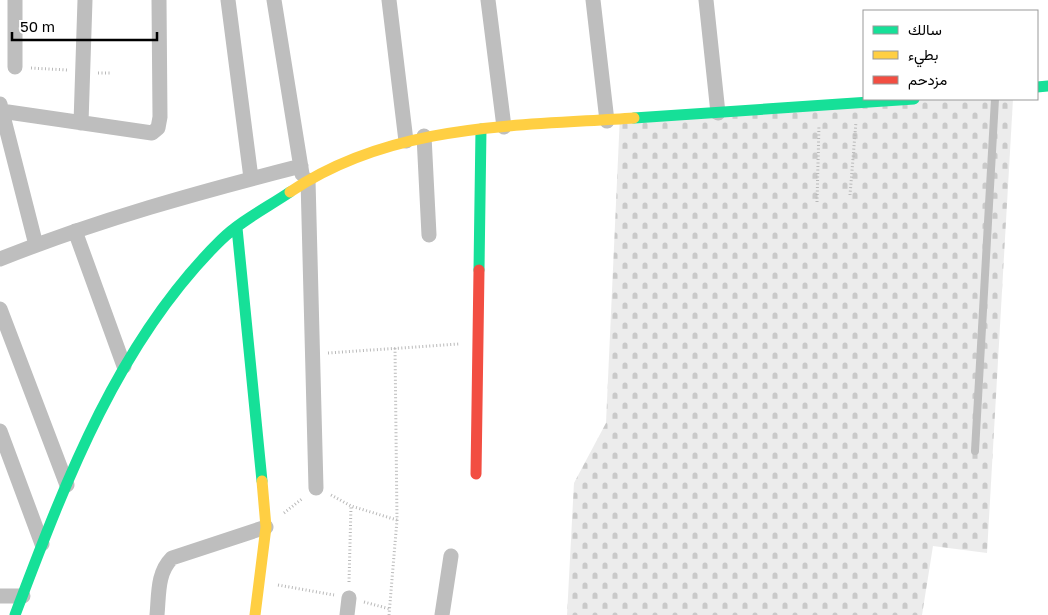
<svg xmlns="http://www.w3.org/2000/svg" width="1048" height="615" viewBox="0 0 1048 615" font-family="'Golos Text',Vazirmatn,sans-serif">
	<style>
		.cemetery { fill: url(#cemetery-stones) }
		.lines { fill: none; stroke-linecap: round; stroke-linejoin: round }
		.path { stroke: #b9b9b9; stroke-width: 3; stroke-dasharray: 1 2.5; stroke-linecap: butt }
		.lane { stroke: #bebebe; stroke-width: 8 }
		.street { stroke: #bebebe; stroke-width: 15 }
		.fast { stroke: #16e098; stroke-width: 11 }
		.slow { stroke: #ffcf43; stroke-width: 11 }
		.jam { stroke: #f24e42; stroke-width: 11 }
	</style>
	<defs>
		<pattern id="cemetery-stones" width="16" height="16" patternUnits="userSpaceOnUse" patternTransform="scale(1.25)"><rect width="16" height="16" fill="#ececec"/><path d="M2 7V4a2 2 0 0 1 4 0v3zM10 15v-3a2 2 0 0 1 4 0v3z" fill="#c9c9c9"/></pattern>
	</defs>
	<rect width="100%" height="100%" fill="#fff"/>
	<!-- cemetery -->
	<path class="cemetery" d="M864,99H1013L987,553L933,546L922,615H567L574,483L606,423L620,115Z"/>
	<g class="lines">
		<!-- path -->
		<path class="path" d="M31,68L67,70
			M98,73H110
			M850,195L856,122
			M817,202L819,125
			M328,353L459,344
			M331,495L351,506L397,520
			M284,513L303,498
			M349,582L351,506
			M278,585L334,595
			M364,602L390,609
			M389,615L397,520L395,347"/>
		<!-- lane -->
		<path class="lane" d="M975,451L995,99"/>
		<!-- street -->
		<path class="street" d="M15,0V67
			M228,0L251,178
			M274,0L302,174
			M389,0L406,141
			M488,0L504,127
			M593,0L607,121
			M706,0L718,113
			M0,104L36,245
			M1,111L152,133L158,128L160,117L159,0
			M81,123L85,0
			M424,136L429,235
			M308,180L316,488
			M75,231L124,366
			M0,259C98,220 199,192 301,166
			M0,309L67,485
			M0,431L42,544
			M0,596H23
			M157,615C159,594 157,573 172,558L266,527
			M347,615L349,598
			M442,615L451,556"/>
		<!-- fast -->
		<path class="fast" d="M1037,87L1048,86
			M634,118L914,99
			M237,228L262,481
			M479,270L481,129
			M15,615C65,483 118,341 221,240C240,221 268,207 290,192"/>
		<!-- slow -->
		<path class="slow" d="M290,192C392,123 516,126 634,118
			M255,615L266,527L262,481"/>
		<!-- jam -->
		<path class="jam" d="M476,474L479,270"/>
	</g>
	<!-- legend -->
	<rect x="863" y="10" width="175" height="90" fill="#ffffff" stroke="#999999"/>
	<rect x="873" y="26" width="25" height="8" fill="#16e098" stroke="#999999"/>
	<text x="908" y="35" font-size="15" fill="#000000">سالك</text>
	<rect x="873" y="51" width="25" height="8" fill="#ffcf43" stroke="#999999"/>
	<text x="908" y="60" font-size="15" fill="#000000">بطيء</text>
	<rect x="873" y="76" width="25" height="8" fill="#f24e42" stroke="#999999"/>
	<text x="908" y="85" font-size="15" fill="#000000">مزدحم</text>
	<!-- scale -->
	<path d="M12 32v8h145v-8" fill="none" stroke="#000000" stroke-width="2.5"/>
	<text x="20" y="32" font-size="15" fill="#000000" stroke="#ffffff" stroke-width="4" paint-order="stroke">50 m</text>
</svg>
